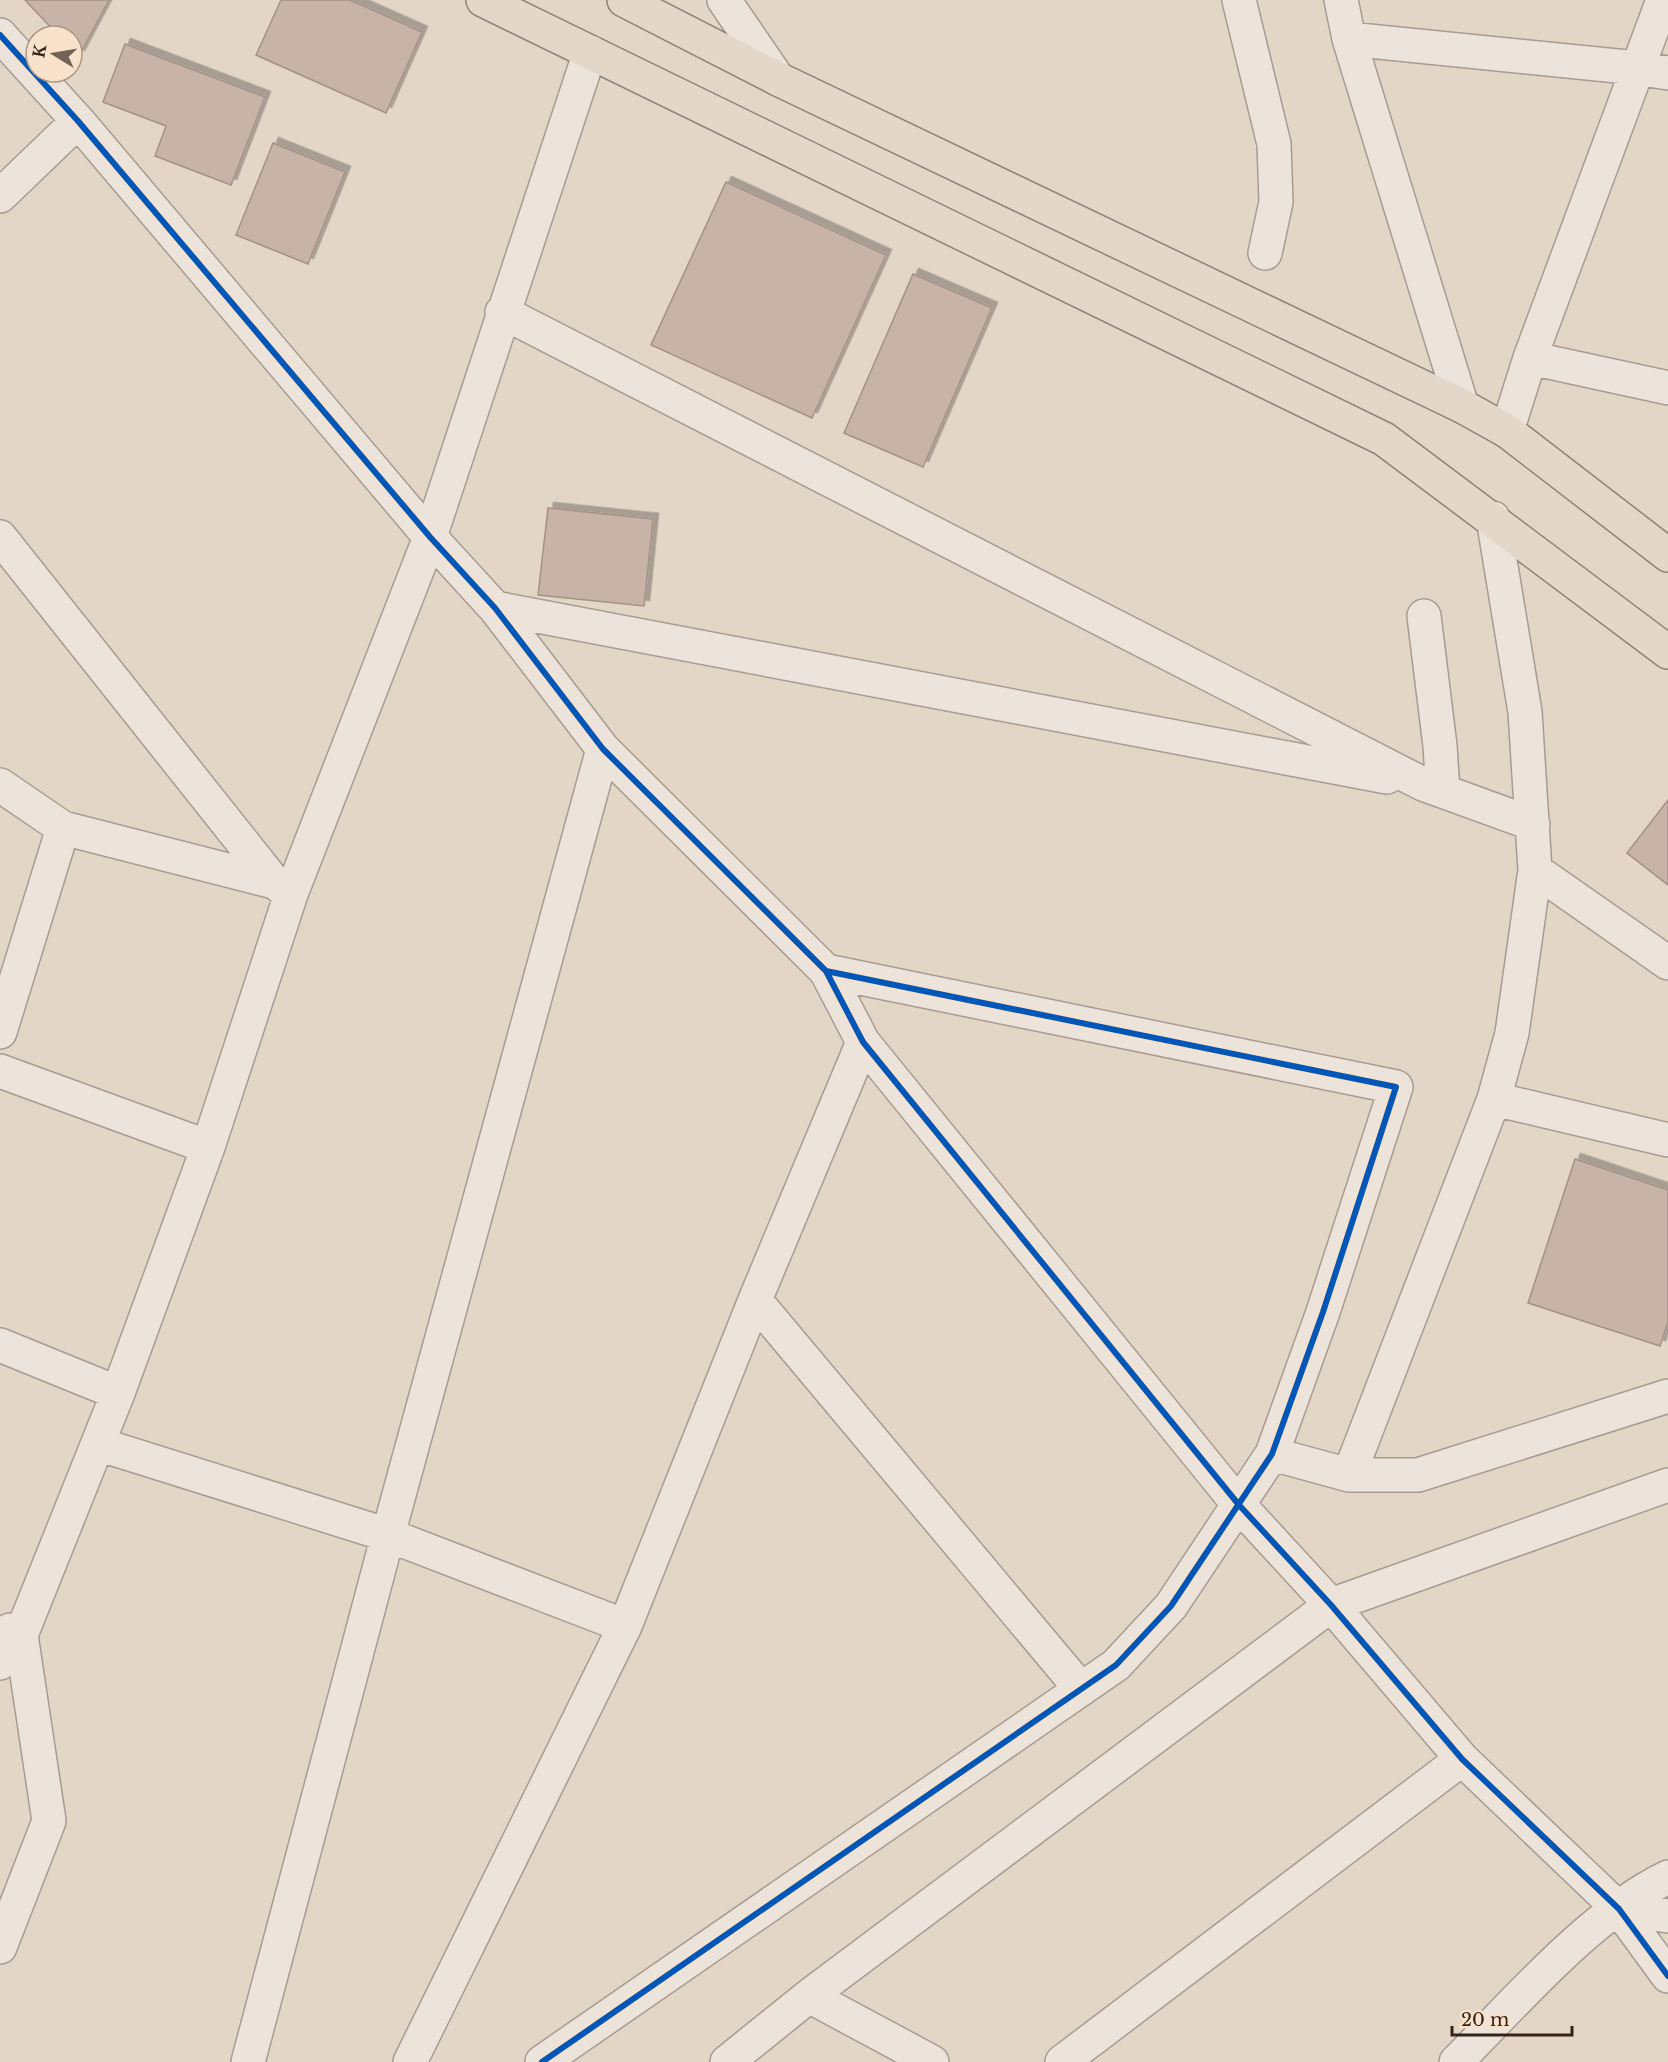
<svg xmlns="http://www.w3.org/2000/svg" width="1668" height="2062" viewBox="0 0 1668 2062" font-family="'Libre Baskerville',serif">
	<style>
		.building { fill: #c8b3a8; stroke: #a49187; stroke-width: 1.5; filter: url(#shadow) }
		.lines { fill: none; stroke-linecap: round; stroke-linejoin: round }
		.minor-casing { stroke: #a89b91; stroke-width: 36 }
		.major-casing { stroke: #8e8178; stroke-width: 36 }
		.minor { stroke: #ece3da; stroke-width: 33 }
		.major { stroke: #e4d7ca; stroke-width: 33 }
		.cycleway-casing { stroke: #f8e2cb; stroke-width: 10 }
		.cycleway { stroke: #0057b8; stroke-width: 6 }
	</style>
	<defs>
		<filter id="shadow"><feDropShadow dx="5.5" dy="-5.5" stdDeviation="0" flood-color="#0004"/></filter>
	</defs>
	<rect width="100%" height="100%" fill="#e4d6c7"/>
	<!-- building -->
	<path class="building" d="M25,0H109L79,56L72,49V36H59Z
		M281,0H350L422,32L386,113L256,55Z
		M125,44L265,97L231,185L155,156L166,126L103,102Z
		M273,143L345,172L308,264L236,235Z
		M726,182L886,255L812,418L651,345Z
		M913,274L992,308L923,467L844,433Z
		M548,508L653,519L644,606L538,595Z
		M1668,800V885L1627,853Z
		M1575,1159L1668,1190V1322L1660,1346L1528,1303Z"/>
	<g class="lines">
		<!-- minor casing -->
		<g class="minor-casing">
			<path id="minor" d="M724,0L778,79
				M1239,0L1274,144L1276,202L1265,253
				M1341,0L1349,39L1462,406
				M0,35L78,121L430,537L495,608L603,749L826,971L863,1042L1239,1505L1331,1605L1462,1759L1619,1909L1668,1976
				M1349,39L1637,68L1668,73
				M0,196L78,121
				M502,312L1423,784L1533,824
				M1530,358L1668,388
				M1507,431L1530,358L1663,0
				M0,537L274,882L291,894
				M495,608L1387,777
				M1424,616L1440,746L1443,791
				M0,785L63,828L274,882
				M1535,870L1668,963
				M0,1032L63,828
				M0,1071L208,1147
				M1494,1099L1668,1140
				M755,1300L1080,1688
				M0,1345L118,1393
				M98,1444L388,1535L625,1626
				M1272,1454L1349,1475H1418L1668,1396
				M1349,1475L1494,1099L1512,1033L1535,870L1525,712L1493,518
				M0,1663L21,1635L118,1393L208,1147L291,894L430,537L590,52
				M1619,1909L1668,1916
				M0,1947L49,1821L21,1635L10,1630
				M809,1996L932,2062
				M248,2062L388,1535L603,749
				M410,2062L625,1626L755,1300L863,1042
				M542,2062L1116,1665L1171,1606L1272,1454L1323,1312L1396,1087L826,971
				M727,2062L809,1996L1331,1605L1668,1485
				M1062,2062L1462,1759
				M1456,2062C1517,2001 1591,1914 1668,1877"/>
		</g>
		<!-- major casing -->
		<g class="major-casing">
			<path id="major" d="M483,0L1384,439L1668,652
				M624,0L778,79L1462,406L1507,431L1668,555"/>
		</g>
		<!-- minor -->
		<use href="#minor" class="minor"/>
		<!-- major -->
		<use href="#major" class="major"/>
		<!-- cycleway casing -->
		<g class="cycleway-casing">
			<path id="cycleway" d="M0,35L78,121L430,537L495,608L603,749L826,971L863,1042L1239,1505L1331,1605L1462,1759L1619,1909L1668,1976
				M542,2062L1116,1665L1171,1606L1272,1454L1323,1312L1396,1087L826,971"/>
		</g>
		<!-- cycleway -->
		<use href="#cycleway" class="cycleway"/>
	</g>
	<!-- north arrow -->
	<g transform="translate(54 54) rotate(281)"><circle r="28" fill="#f8e2cb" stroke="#ab9584" stroke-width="1.5"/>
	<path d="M0-4.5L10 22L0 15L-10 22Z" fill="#746157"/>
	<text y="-9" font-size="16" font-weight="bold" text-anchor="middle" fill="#37221a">K</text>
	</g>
	<!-- scale -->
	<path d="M1452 2026v9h120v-9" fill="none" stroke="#37221a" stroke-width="3"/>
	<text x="1461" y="2026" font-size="18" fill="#37221a" stroke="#f8e2cb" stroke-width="4.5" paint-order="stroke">20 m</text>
</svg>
